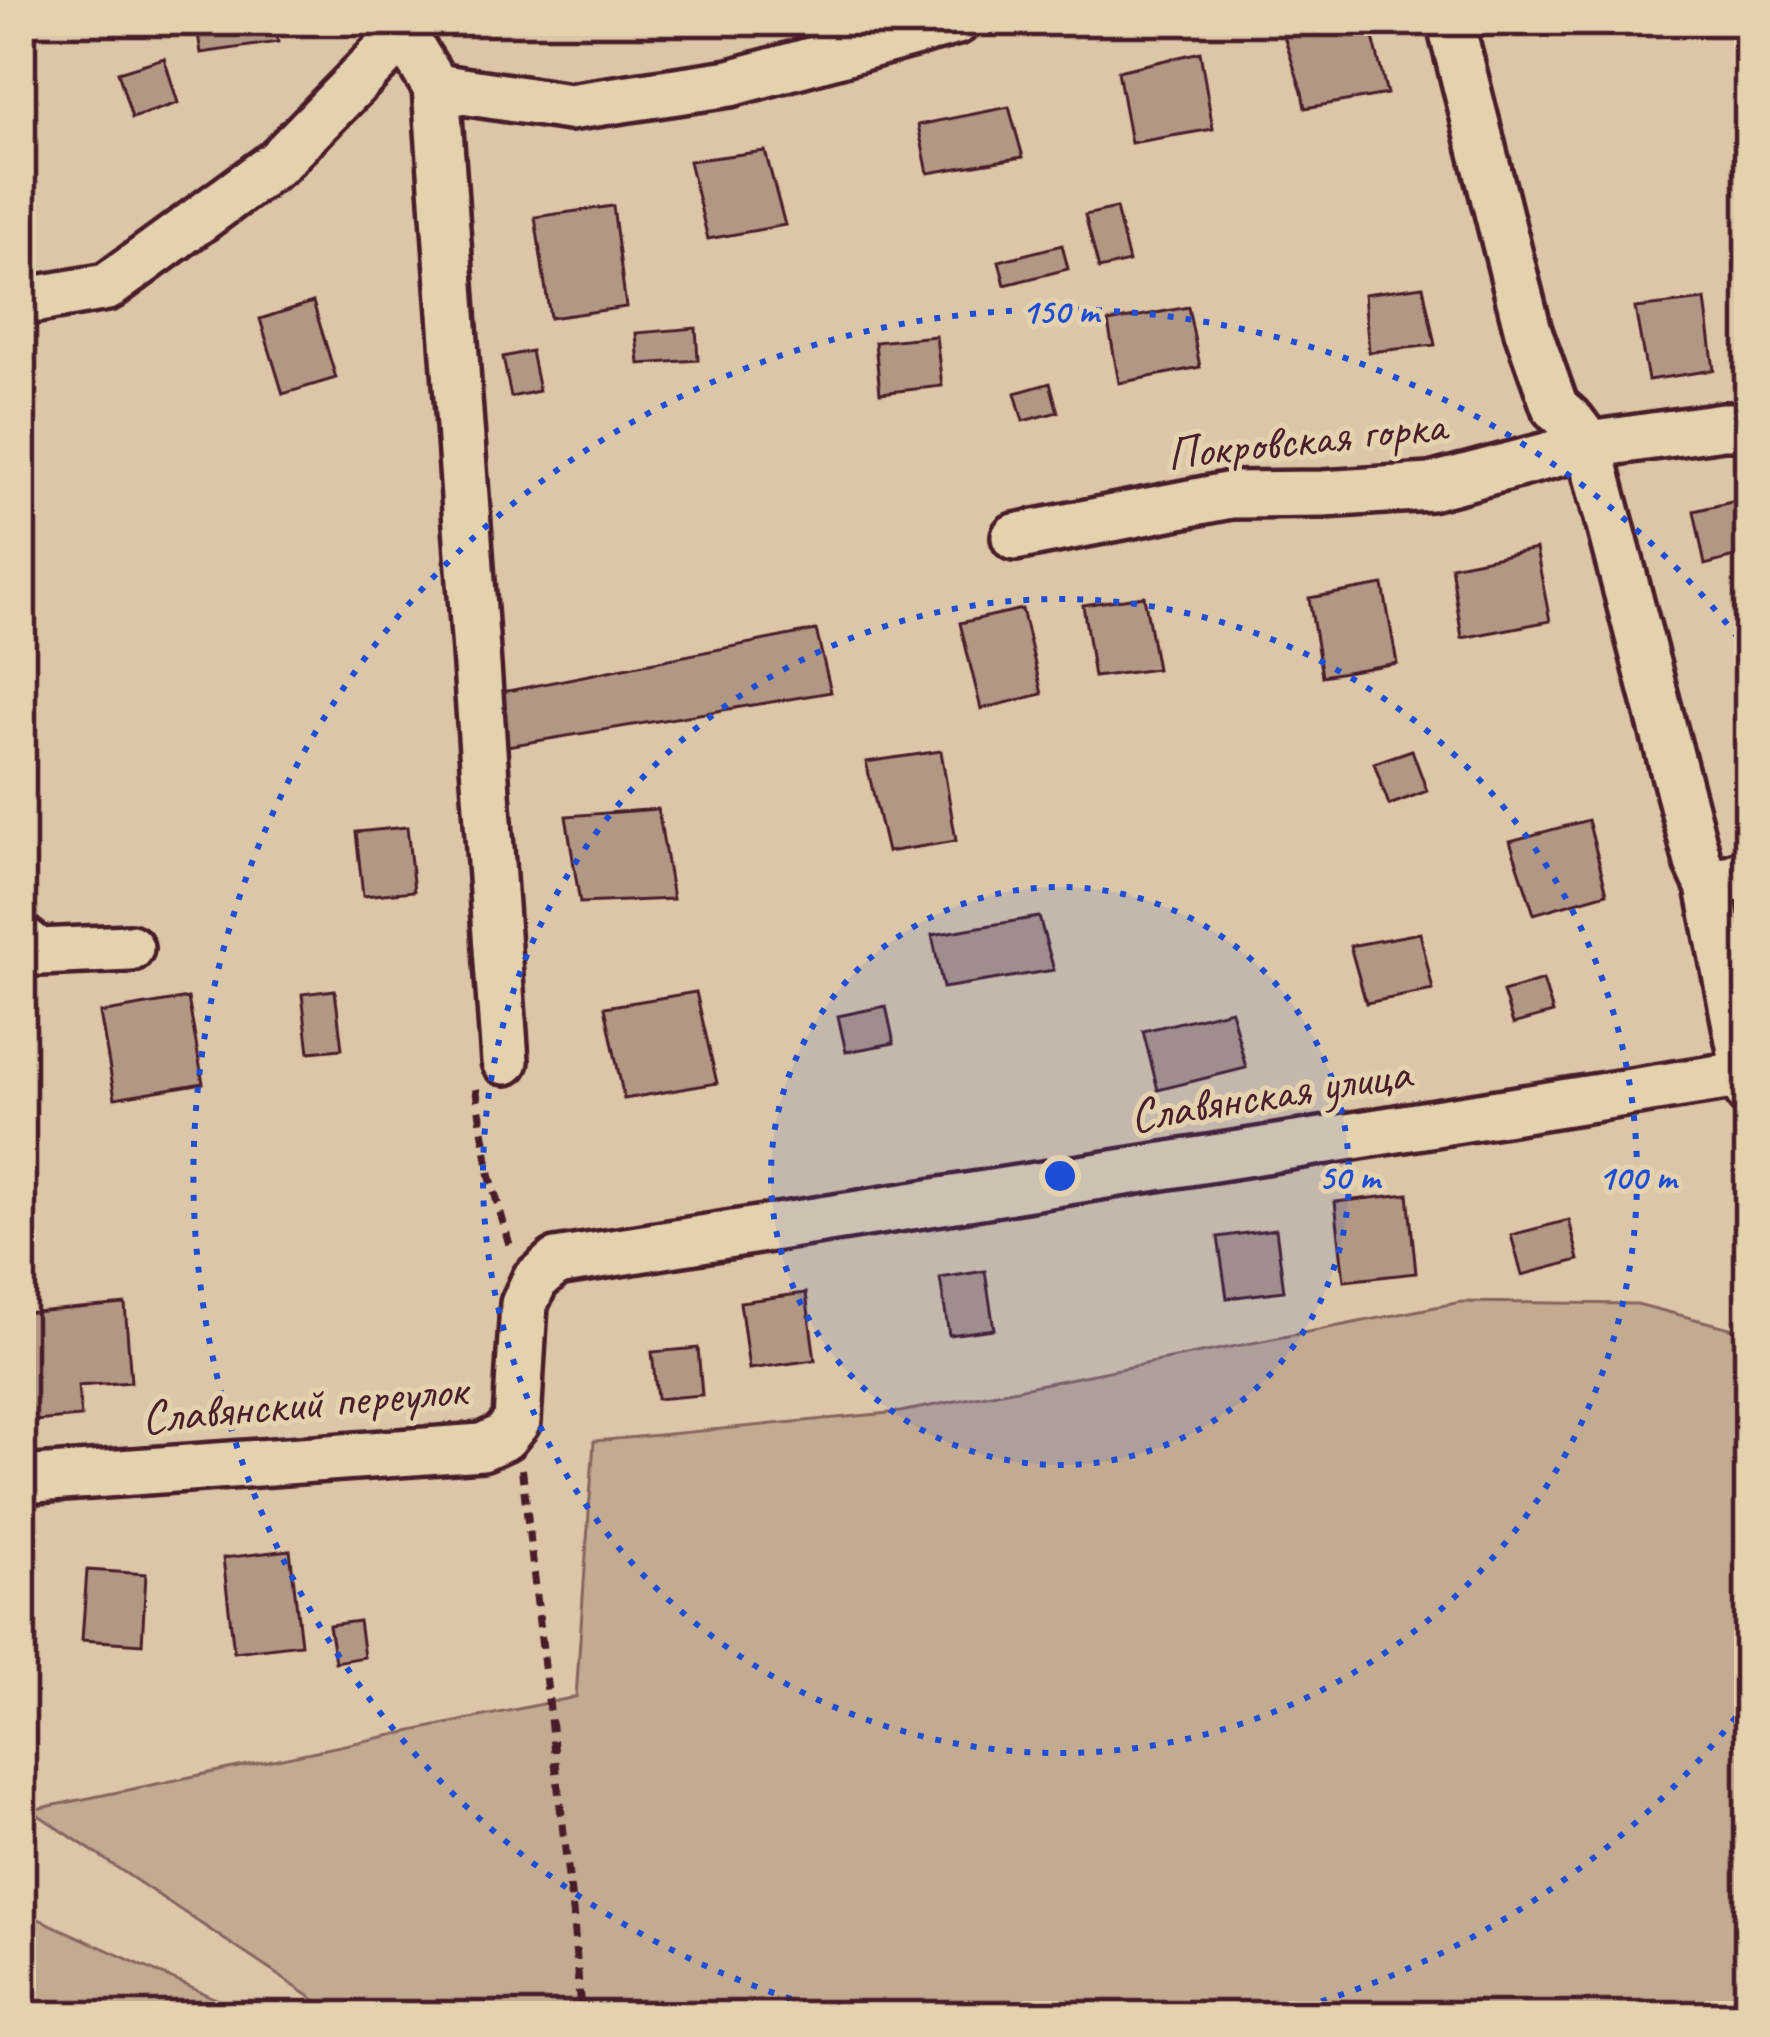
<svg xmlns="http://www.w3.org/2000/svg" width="1770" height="2037" viewBox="0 0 1770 2037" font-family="Caveat,sans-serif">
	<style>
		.green { fill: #c3ab92; stroke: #86655e; stroke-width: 3 }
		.building { fill: #b29884; stroke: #4a1f2b; stroke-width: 3 }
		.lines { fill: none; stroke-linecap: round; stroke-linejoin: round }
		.minor-casing { stroke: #4a1f2b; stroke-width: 54 }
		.path { stroke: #4a1f2b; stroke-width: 8; stroke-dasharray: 12 9; stroke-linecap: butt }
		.minor { stroke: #e4d2af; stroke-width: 45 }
		.ring { fill: none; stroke: #1d4ed8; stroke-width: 6; stroke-dasharray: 6 12 }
		.labels { text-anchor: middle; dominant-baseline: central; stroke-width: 10; stroke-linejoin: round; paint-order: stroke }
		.street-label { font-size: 48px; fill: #4a1f2b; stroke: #e4d2af }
		.centre { fill: #1d4ed8; stroke: #e4d2af; stroke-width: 6 }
		.ring-label { font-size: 36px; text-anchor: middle; font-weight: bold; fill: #1d4ed8; stroke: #e4d2af; stroke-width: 10; stroke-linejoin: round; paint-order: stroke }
	</style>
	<rect width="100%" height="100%" fill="#dbc7a7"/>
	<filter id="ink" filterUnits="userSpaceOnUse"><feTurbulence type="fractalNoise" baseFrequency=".00833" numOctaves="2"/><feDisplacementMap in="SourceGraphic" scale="24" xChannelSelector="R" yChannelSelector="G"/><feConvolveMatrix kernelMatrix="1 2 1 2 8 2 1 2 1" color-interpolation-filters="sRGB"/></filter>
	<g filter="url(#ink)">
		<!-- green -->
		<path class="green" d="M1461,1302L1637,1304L1749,1333V2016H327V2008L31,1810L576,1697L594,1441L900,1412Z
			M21,1911L254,2016H21Z"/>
		<!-- building -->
		<path class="building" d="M196,21H275L278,42L201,53Z
			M1339,21H1369L1387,94L1305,108L1302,92L1284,36Z
			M1200,52L1213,129L1131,143L1118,71Z
			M164,58L178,103L132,118L118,72Z
			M1009,107L1023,157L928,173L918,125Z
			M765,151L785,225L708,239L689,161Z
			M613,206L626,307L550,318L535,217Z
			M1116,208L1129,262L1099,269L1085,215Z
			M1062,245L1068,269L1005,285L999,261Z
			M1423,286L1435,345L1369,352L1364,294Z
			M1705,300L1714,370L1648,380L1635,308Z
			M313,302L336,378L283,394L260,319Z
			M1188,307L1200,367L1119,383L1108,322Z
			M696,328L698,360L639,364L636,333Z
			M936,336L942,386L880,393L875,342Z
			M531,351L539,391L511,397L503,357Z
			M1050,383L1058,412L1023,421L1015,393Z
			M1749,498V553L1705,565L1694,511Z
			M1536,549L1550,621L1462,638L1451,566Z
			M1383,585L1397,663L1322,676L1309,598Z
			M1144,596L1157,669L1094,677L1083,605Z
			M1022,609L1042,694L981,709L960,623Z
			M816,630L831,692L495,748L487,695Z
			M1412,750L1427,791L1389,805L1374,763Z
			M941,751L956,841L887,852L866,762Z
			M658,809L673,899L580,903L566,816Z
			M1588,820L1607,893L1534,914L1510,841Z
			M407,827L414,891L363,896L356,832Z
			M1039,917L1054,970L943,988L932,935Z
			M1420,933L1433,990L1366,1003L1350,946Z
			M1543,980L1553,1013L1513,1024L1503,992Z
			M335,990L342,1049L309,1052L302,994Z
			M696,992L717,1083L624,1099L605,1007Z
			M188,998L203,1083L115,1098L100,1013Z
			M886,1006L894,1043L846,1052L838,1016Z
			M1231,1010L1246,1068L1158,1090L1143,1031Z
			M1408,1194L1416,1273L1344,1281L1335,1202Z
			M1569,1220L1579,1260L1522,1275L1511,1235Z
			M1276,1229L1284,1291L1227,1298L1218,1237Z
			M985,1271L994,1329L949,1335L940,1278Z
			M806,1293L815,1360L749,1369L740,1302Z
			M125,1304L131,1382L78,1386L81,1417L22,1422L21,1313Z
			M698,1348L702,1395L657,1399L652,1352Z
			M290,1550L301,1644L234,1652L223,1558Z
			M87,1570L146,1574L142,1644L82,1640Z
			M359,1621L364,1657L335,1662L329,1625Z"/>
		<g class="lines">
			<!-- minor casing -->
			<g class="minor-casing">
				<path id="minor" d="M402,21L403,34L436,87L569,107L730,83L957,21
					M1450,21L1528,331L1555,407L1572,422L1589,445L1698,862L1709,886L1749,1092
					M436,87L505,1061
					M21,302L107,287L278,162L403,34
					M1015,537L1231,495L1323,494L1430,487L1589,445L1723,426H1749
					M1709,886L1749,872
					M21,938L39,952L130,948
					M21,1480L482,1447L504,1437L517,1421L524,1304L535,1280L556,1262L1745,1074"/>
			</g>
			<!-- path -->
			<path class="path" d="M476,1089L490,1176L511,1250
				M522,1469L573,1916L581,2016"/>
			<!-- minor -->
			<use href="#minor" class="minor"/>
		</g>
	</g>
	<!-- distance rings -->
	<circle cx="1060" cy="1176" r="289" fill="#1d4ed8" fill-opacity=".12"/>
	<g class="ring">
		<circle cx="1060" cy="1176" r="289"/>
		<circle cx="1060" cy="1176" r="577"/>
		<path d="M1747 1703A866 866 0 0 1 1277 2014M843 2014A866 866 0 1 1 1747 649"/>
	</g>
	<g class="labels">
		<!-- street labels -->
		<g class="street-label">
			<text transform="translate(1306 439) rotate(-6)">Покровская горка</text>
			<text transform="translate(1270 1094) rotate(-9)">Славянская улица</text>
			<text transform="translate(304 1403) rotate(-5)">Славянский переулок</text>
		</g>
	</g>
	<circle cx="1060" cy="1176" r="18" class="centre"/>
	<g class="ring-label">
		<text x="1060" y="323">150 m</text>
		<text x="1349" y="1189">50 m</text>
		<text x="1637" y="1189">100 m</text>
	</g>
	<!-- margin -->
	<rect width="1770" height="2037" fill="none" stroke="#e4d2af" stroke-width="72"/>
	<rect x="36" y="36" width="1698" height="1965" fill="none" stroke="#4a1f2b" stroke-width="4.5" filter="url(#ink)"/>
</svg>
